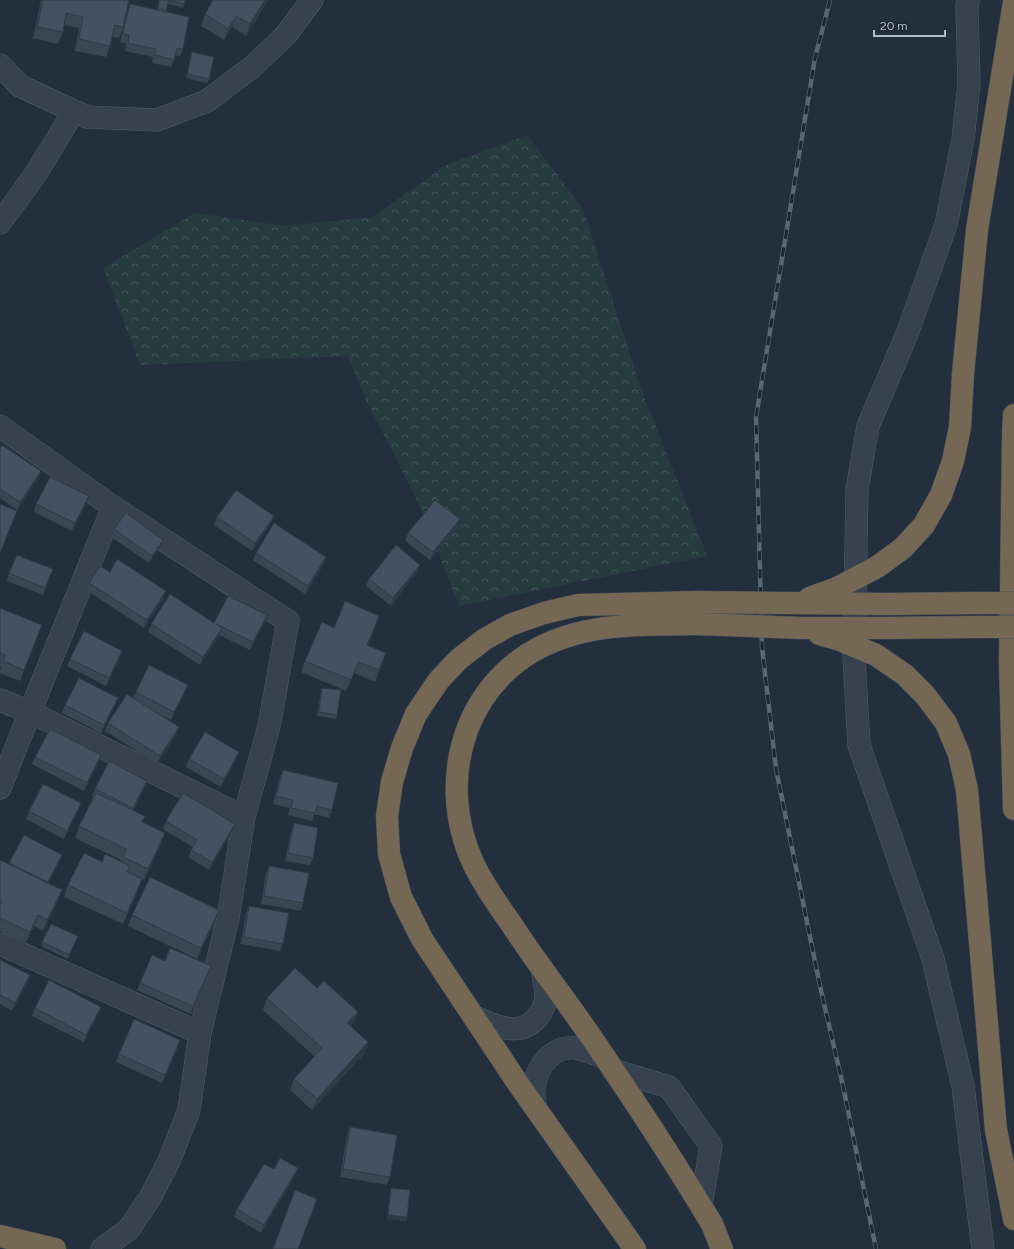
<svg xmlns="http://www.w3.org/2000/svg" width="1014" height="1249" viewBox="0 0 1014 1249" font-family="Figtree,sans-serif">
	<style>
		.forest { fill: url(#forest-crowns) }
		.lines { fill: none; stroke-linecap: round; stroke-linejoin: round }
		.minor-casing { stroke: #565f6c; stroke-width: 23 }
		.highway-casing { stroke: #434c59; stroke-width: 23 }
		.minor { stroke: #38414e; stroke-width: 22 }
		.highway { stroke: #746855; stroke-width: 22 }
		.rail-casing { stroke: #5a6575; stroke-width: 4.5 }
		.rail { stroke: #1d2633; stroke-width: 3; stroke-dasharray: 9; stroke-linecap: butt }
		.highway-bridge-casing { stroke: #434c59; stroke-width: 23; stroke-linecap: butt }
		.highway-bridge { stroke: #746855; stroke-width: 22 }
		.wall { fill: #3b4654 }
		.shaded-wall { fill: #303945 }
		.building { fill: #455162; stroke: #303945 }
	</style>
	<defs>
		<pattern id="forest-crowns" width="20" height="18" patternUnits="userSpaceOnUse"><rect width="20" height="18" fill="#263c3f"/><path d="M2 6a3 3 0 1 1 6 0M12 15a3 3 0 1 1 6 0" fill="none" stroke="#435659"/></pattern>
	</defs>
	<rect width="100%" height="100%" fill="#242f3e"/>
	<!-- forest -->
	<path class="forest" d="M527,135L583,209L643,394L707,556L459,606L420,506L365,398L348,356L140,365L103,268L195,213L284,226L372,217L448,164Z"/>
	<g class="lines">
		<!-- minor casing -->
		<g class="minor-casing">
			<path id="minor" d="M968,0L967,8L969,84L963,139L946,225L907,334L868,426L857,490L854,658L859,745L933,959L963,1086L983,1249
				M0,65L20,86L87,117L157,120L207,101L251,68L285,36L312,0
				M0,223L37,172L74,111
				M0,426L113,507L288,621L269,726L244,817L228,918L200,1033L189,1110L169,1161L150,1198L129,1229L102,1249
				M0,700L30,712L244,817
				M0,788L30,712L113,507
				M0,944L200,1033
				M475,1017C497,1027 523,1039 540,1014C543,1009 546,1002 546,996C546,987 543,977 542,968
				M613,1070L669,1087L711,1146L701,1205
				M536,1109C535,1102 533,1094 534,1087C537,1066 552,1046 575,1048C585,1050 595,1054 605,1057"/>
		</g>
		<!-- highway casing -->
		<g class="highway-casing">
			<path id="highway" d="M1014,415L1013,437L1010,663L1014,809
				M877,567L903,548L924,525L941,495L953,461L960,427L963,374L977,230L1014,2
				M886,604L973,603
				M695,624C652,625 607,623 565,637C468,668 432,776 474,865C484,885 497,904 510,922C539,967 573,1009 602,1053C640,1109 677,1166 712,1224L722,1249
				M886,628L976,627
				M876,655L905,675L925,695L946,723L959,754L967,790L996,1130L1014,1219
				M0,1236L55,1249
				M635,1249L517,1082L422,939L401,897L389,854L387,816L392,782L402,748L416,714L439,680L459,659L485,639L510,625L544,613L578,605L696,602"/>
		</g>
		<!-- minor -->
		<use href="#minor" class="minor"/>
		<!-- highway -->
		<use href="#highway" class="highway"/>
		<!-- rail casing -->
		<g class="rail-casing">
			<path id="rail" d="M830,0L815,58L756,417L762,647L776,769L820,986L843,1086L876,1249"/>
		</g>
		<!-- rail -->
		<use href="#rail" class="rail"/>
		<!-- highway-bridge casing -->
		<g class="highway-bridge-casing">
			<path id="highway-bridge" d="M809,598L837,588L877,567
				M696,602L886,604
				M973,603H1014
				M695,624L801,628H886
				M976,627H1014
				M819,634L840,640L876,655"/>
		</g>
		<!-- highway-bridge -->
		<use href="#highway-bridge" class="highway-bridge"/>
	</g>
	<!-- wall -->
	<path class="wall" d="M41,0H129L123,27L119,38L112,37L110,46L106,57L75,51L79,28L64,25L63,32L58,44L33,38Z
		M159,0H185L183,8L168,4L166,12L183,49L180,56H175L171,67L152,63L153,57L125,51L126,43L120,42L127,12L130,4L157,10Z
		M268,0L246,36L232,27L224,40L201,26L205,14Z
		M192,52L209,79L207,83L186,78Z
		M0,448L41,471L38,479L17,510L0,498Z
		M89,496L86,504L72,531L34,512L36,504Z
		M217,517L271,523L252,551L214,525Z
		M457,527L430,560L405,541L408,533Z
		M114,529L160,547L149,563L111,537Z
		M256,553L326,557L324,564L305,594L253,560Z
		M53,569L43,595L7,581L9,573Z
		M110,572L166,591L163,599L144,628L86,590L89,583Z
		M417,572L391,606L366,586L369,579Z
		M0,608L42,625L20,681L0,673V670L1,667L0,666Z
		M267,615L264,623L250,650L219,635L200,665L148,632L151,624L214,623Z
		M379,616L368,645L382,664L375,682L354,673L346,691L301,672L305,661L334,628Z
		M122,651L120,659L106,686L67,666L70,659Z
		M188,685L185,692L171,720L154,711L179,727L176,735L157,764L105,731L108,723L133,698L136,692Z
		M322,688L337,715L336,719L317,716L321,691Z
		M65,705H115L101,733L62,713Z
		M239,752L236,760L221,787L186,767L189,759Z
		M35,757L98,763L84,791L32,764Z
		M283,770L332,810L329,818L314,814L312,821L288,815L290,808L273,804L280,777Z
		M147,781L144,788L133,811L143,822L165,833L161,844L144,880L142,879L138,891L123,924L64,897L68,885L102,862H121V860L75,838L79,826L93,797L92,796L95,789Z
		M29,811H78L64,839L26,819Z
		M166,821L235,824L232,832L209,870L188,857L193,847L163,829Z
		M294,823L313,858L310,865L285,861L291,831Z
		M24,835L59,862L48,883L62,890L58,901L43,931L34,926L25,944L0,931V860L9,864Z
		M269,866L303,903L301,911L261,904L266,873Z
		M249,906L283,944L280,951L241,944L246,914Z
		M132,915L215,922L197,959L128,926Z
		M76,940L68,959L41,946L42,942Z
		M0,960L30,975L27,983L12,1011L0,1004Z
		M211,966L191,1014L137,990L140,983Z
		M267,998L354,1023L351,1026L364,1054L312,1110L290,1090L294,1079L315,1057L263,1010Z
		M101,1007L98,1014L84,1042L32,1016L35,1008Z
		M178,1048L162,1083L116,1062L119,1054Z
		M350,1127L390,1177L387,1185L340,1177L347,1135Z
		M298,1168L295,1176L261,1233L234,1217L237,1209L274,1169Z
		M391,1188L407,1217L406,1221L387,1219L390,1192Z"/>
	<!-- shaded-wall -->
	<path class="shaded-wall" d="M265,0H268L246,36L250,24Z
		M236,16L232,27L224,40L228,29Z
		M41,471L38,479L17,510L20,502Z
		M89,496L86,504L72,531L75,523Z
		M274,516L271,523L252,551L255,543Z
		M460,519L457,527L430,560L433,552Z
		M163,540L160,547L149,563L152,556Z
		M326,557L324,564L305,594L308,586Z
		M420,565L417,572L391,606L393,598Z
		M166,591L163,599L144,628L147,620Z
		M267,615L264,623L250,650L253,642Z
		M42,625L38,636L20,681L24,670Z
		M222,628L219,636L200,665L203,657Z
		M122,651L120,659L106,686L109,678Z
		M188,685L185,692L171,720L174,712Z
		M118,698L115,705L101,733L104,725Z
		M179,727L176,735L157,764L160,756Z
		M239,752L236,760L221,787L224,779Z
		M101,755L98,763L84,791L87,783Z
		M147,781L144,788L130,816L133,808Z
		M81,803L78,811L64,839L67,831Z
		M235,824L232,832L209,870L212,862Z
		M165,833L161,844L144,880L148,869Z
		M62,855L59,862L45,890L48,882Z
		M142,879L138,891L123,924L127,913Z
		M62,890L58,901L43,931L47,920Z
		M219,910L215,922L197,959L201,948Z
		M38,915L34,926L25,944L30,932Z
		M211,966L208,974L191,1014L193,1006Z
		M30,975L27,983L12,1011L15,1003Z
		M101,1007L98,1014L84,1042L86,1035Z
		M358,1012L354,1023L343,1035L347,1023Z
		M180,1040L178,1048L162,1083L165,1075Z
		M368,1042L364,1054L312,1110L317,1099Z
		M298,1168L295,1176L261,1233L264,1225Z
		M388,1215L407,1217L406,1221L387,1219Z"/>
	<!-- building -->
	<path class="building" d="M43,0H129L123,27L115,25L110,46L79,39L83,17L66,13L63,32L37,27Z
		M159,0H185L184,4L169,0L166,10L158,8Z
		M213,0H265L250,24L236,16L228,29L205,14Z
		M130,4L189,17L183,49L177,48L174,60L155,55L156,49L128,43L129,35L123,34Z
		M192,52L214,57L209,79L187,74Z
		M2,445L41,471L20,502L0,489V448Z
		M50,477L89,496L75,523L36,504Z
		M236,490L274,516L255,543L217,517Z
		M435,500L460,519L433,552L408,533Z
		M0,504L17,511L0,553Z
		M126,513L163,540L152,556L114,529Z
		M274,523L326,557L308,586L256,553Z
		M396,545L420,565L393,598L369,579Z
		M17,555L53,569L45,588L9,573Z
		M117,559L166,591L147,620L89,583L100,566L110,572Z
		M170,594L214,623L228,596L267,615L253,642L216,624L222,628L203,657L151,624Z
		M345,601L379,616L367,645L386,653L379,670L358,662L351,680L305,661L322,622L334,628Z
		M0,608L42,625L24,670L3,661L5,655L0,653Z
		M84,631L122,651L109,678L70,659Z
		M149,665L188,685L174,712L136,692Z
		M79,678L118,698L104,725L65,705Z
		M322,688L341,690L337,715L319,712Z
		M127,694L179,727L160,756L108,723Z
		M50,729L101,755L87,783L35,757Z
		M205,732L239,752L224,779L189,759Z
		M109,761L147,781L133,808L95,789Z
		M283,770L338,783L332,810L317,806L315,813L291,808L293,800L276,796Z
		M43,784L81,803L67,831L29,811Z
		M96,793L145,816L142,822L165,833L148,869L123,857L126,849L79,826Z
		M183,793L235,824L212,862L191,850L197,840L166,821Z
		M294,823L318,828L313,858L288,853Z
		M24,835L62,855L48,882L9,863Z
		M84,853L102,862L105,854L130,866L127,872L142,879L127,913L68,885Z
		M0,860L62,890L47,920L38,915L30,932L0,918V905L2,901L0,900Z
		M269,866L309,873L303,903L264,896Z
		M150,877L219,910L201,948L132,915Z
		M249,906L289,913L283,944L244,937Z
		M51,924L78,936L69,955L42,942Z
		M170,948L211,966L193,1006L140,983L152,955L165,961Z
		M0,960L30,975L15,1003L0,995Z
		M295,968L317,988L324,981L358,1012L347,1023L368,1042L317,1099L294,1079L322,1048L267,998Z
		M49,980L101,1007L86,1035L35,1008Z
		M134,1019L180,1040L165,1075L119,1054Z
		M350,1127L397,1135L390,1177L343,1169Z
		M280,1158L298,1168L264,1225L237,1209L264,1164L274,1169Z
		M391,1188L410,1190L407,1217L388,1215Z
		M295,1190L317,1199L298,1249H273Z"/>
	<!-- scale -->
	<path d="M874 30v6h71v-6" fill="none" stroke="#b4bcc9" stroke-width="2"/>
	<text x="880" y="30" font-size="12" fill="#b4bcc9" stroke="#1d2633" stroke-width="3" paint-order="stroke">20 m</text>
</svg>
